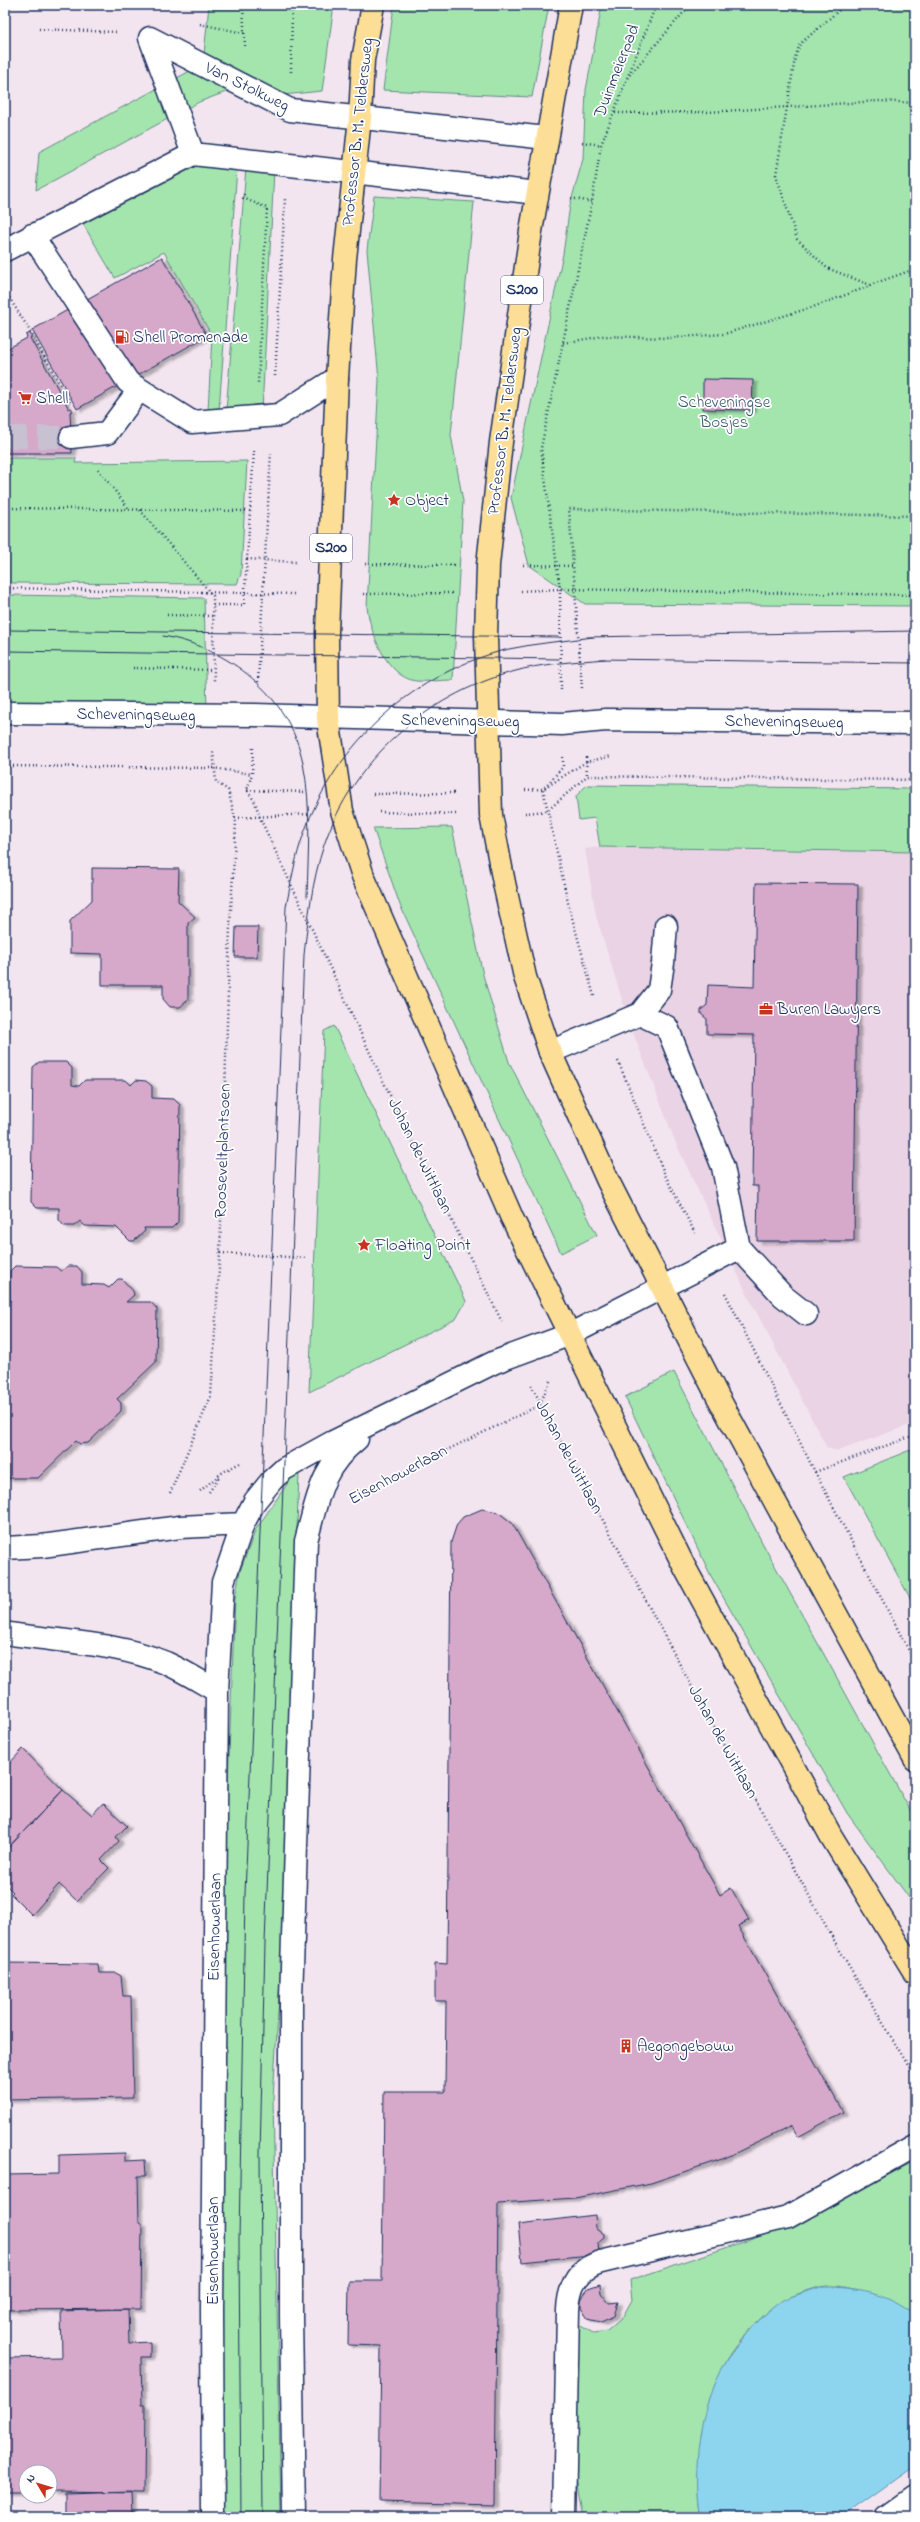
<svg xmlns="http://www.w3.org/2000/svg" width="920" height="2522" viewBox="0 0 920 2522" font-family="'Indie Flower',sans-serif">
	<style>
		.built { fill: #ead3e4 }
		.green { fill: #a4e5ae; stroke: #608a86 }
		.water { fill: #8dd5ee; stroke: #5f93b4 }
		.building { fill: #d6a8ca; stroke: #1b2f5e; filter: url(#shadow) }
		.lines { fill: none; stroke-linecap: round; stroke-linejoin: round }
		.minor-tunnel { stroke: #c8c1d2; stroke-width: 22; stroke-dasharray: 22 11; stroke-linecap: butt }
		.minor-casing { stroke: #1b2f5e; stroke-width: 25 }
		.major-casing { stroke: #1b2f5e; stroke-width: 25 }
		.path { stroke: #1b2f5e; stroke-width: 2.5; stroke-dasharray: 1 3; stroke-linecap: butt }
		.minor { stroke: #fff; stroke-width: 22 }
		.major { stroke: #fdde96; stroke-width: 22 }
		.tram { stroke: #1b2f5e; stroke-width: 1 }
		.labels { text-anchor: middle; dominant-baseline: central; stroke-width: 3.5; stroke-linejoin: round; paint-order: stroke }
		.shield { fill: #fff; stroke: #5f6d8e; stroke-width: 1 }
		.shield-label { font-size: 16px; font-weight: bold; fill: #1b2f5e }
		.street-label { font-size: 17px; fill: #1b2f5e; stroke: #fff }
		.poi-label { font-size: 17px; fill: #1b2f5e; stroke: #fff; text-anchor: start }
		.park-label { font-size: 17px; fill: #3d5c72; stroke: #fff }
	</style>
	<defs>
		<filter id="shadow"><feDropShadow dx="4.5" dy="2.5" stdDeviation="1" flood-color="#0004"/></filter>
	</defs>
	<rect width="100%" height="100%" fill="#f3e5ef"/>
	<filter id="ink" filterUnits="userSpaceOnUse"><feTurbulence type="fractalNoise" baseFrequency=".025" numOctaves="2"/><feDisplacementMap in="SourceGraphic" scale="8" xChannelSelector="R" yChannelSelector="G"/><feConvolveMatrix kernelMatrix="1 2 1 2 8 2 1 2 1" color-interpolation-filters="sRGB"/></filter>
	<g filter="url(#ink)">
		<!-- built -->
		<path class="built" d="M599,847L915,852V1423L838,1451L827,1448L748,1296L677,1146L630,1025L596,916L585,849Z"/>
		<!-- green -->
		<path class="green" d="M209,5H334L322,91L273,96L242,86L199,102L36,190L39,152L203,64Z
			M394,5H549L532,97L383,90Z
			M602,5H915V606L585,604L529,565L511,498L563,254L570,205L583,159L586,90Z
			M196,166L237,168L219,410L208,411L212,336L164,252L115,278L83,224Z
			M246,168L274,170L262,411H226Z
			M374,196L474,202L451,435L463,501L453,680C441,680 428,682 416,681C386,677 370,631 367,607L379,380L367,250Z
			M5,458H76L75,463L247,461L241,574L237,584L5,583Z
			M5,595L204,598L207,711L5,709Z
			M587,785L915,789V852L600,847L595,818L579,820L576,796Z
			M452,827L483,975L509,1062L597,1235L561,1253L400,905L373,828Z
			M334,1026L466,1301L456,1319L309,1392L324,1031Z
			M674,1372L764,1546L915,1819V1906L847,1813L711,1576L625,1397Z
			M915,1448V1607L844,1477Z
			M299,1473L281,1962L273,2098L281,2517H222L218,2046L235,1598L240,1571L256,1529L292,1477Z
			M915,2161V2314L907,2309C881,2300 848,2281 820,2287C808,2290 790,2296 780,2303C751,2321 718,2366 709,2399C703,2419 701,2439 699,2459C697,2478 696,2499 700,2517H583L575,2471L579,2325L593,2333L607,2331L622,2318L632,2300L630,2280L791,2226Z"/>
		<!-- water -->
		<path class="water" d="M820,2287C858,2287 884,2291 915,2314V2465L842,2517H700C691,2475 700,2405 722,2368C731,2354 741,2342 751,2329C759,2320 770,2309 780,2302C792,2295 808,2292 820,2287Z"/>
		<!-- building -->
		<path class="building" d="M162,257L207,336L77,409L32,330Z
			M30,333L32,337L30,338L69,409L71,408L73,411L70,412L72,453H5V350L27,338L26,335Z
			M703,379L753,380L752,410L703,409Z
			M92,868L179,869L178,901L195,917L188,923V1000L180,1007H170L163,999V985H102V954L70,953V921L92,900Z
			M756,883L858,884L854,1241H757L758,1186H752L754,1035L707,1034V1019L701,1014V1010L707,1005L708,985L754,987Z
			M236,927H258L257,957H235Z
			M39,1062H66L72,1068V1085L79,1086L85,1080H126L131,1085L136,1080L146,1081L152,1086V1098L174,1099L180,1105L178,1222L172,1228H144L145,1231L134,1241H130L116,1227L85,1226L80,1221L74,1226H64L59,1220V1208H37L31,1202L33,1067Z
			M15,1266L56,1267L61,1271L68,1266H77L82,1272V1284L104,1285L109,1288L118,1279H122L133,1291L134,1295L126,1302H151L157,1309L156,1362L117,1399L121,1403V1411L88,1443L80,1444L76,1441L38,1478H5V1305L10,1301V1271Z
			M482,1509L498,1512L512,1523L720,1895L731,1888L749,1920L738,1926L843,2112L798,2137L792,2126L725,2158L651,2183L575,2198L498,2203L495,2505L379,2502L381,2346L348,2345L349,2281H382L384,2092H445L446,2001H435V1963L447,1964L451,1542L457,1524L463,1517Z
			M23,1749L63,1790L5,1851V1768Z
			M63,1790L92,1815L103,1803L127,1826L116,1837L119,1841L101,1860L109,1868L77,1901L59,1884L32,1915L11,1894L13,1892L5,1884V1851Z
			M5,1963L98,1964L99,1973H116L121,1976L123,1996H131L133,2098L7,2100Z
			M125,2153V2161L145,2160L146,2176H138L139,2223H142L141,2309L5,2310V2175L59,2174V2155Z
			M595,2215L596,2228L604,2234V2238L598,2243L599,2254L522,2262L518,2224Z
			M600,2284L601,2293L609,2303L618,2302L614,2316L601,2322L588,2319L581,2308V2301L588,2288Z
			M128,2309L129,2343L150,2342V2357H141L142,2405H145L144,2492L50,2491V2472H26V2492H5V2358L62,2357L61,2311Z
			M131,2491L132,2517H65V2493Z"/>
		<g class="lines">
			<!-- minor-tunnel -->
			<path class="minor-tunnel" d="M5,437H71"/>
			<!-- minor casing -->
			<g class="minor-casing">
				<path id="minor" d="M193,154L150,38L290,110L546,138
					M32,235L128,382L192,422L279,415L337,378
					M5,250L193,154L537,193
					M71,437L107,433L139,390
					M5,713L255,715L562,724L606,720L915,723
					M640,1014L659,990L663,963L666,926
					M739,1248L783,1296L806,1314
					M5,1548L42,1546L180,1527L243,1524
					M5,1633C59,1642 115,1642 166,1663C184,1671 201,1682 217,1691
					M213,2517L212,2310L217,1691L223,1582L243,1524L255,1501L272,1480L284,1469L333,1442L495,1362L571,1334L739,1248L723,1167L667,1027L640,1014L550,1052
					M294,2517L291,2315V1998L306,1541C318,1498 320,1469 357,1439
					M564,2517L568,2310C569,2287 577,2269 601,2262L788,2217L915,2146
					M887,2517L915,2497"/>
			</g>
			<!-- major casing -->
			<g class="major-casing">
				<path id="major" d="M373,5L363,60L360,118L345,259L337,378L327,633L328,719L342,811L363,876L512,1218L685,1568L831,1836L915,1973
					M571,5L531,231L501,442L488,565L486,636L491,815L504,883L525,977L550,1052L608,1181L718,1397L915,1759"/>
			</g>
			<!-- path -->
			<path class="path" d="M243,5L245,47
				M845,5L800,44L795,58L776,175L797,239L827,268L870,285L915,269
				M200,24L244,33
				M39,29L116,32
				M291,72L292,5
				M627,78L690,5
				M615,113L709,112L880,101L915,103
				M582,142L601,145
				M244,194L243,198L267,208L258,383
				M571,198L592,202
				M5,291L27,326L70,402
				M563,343L603,336L667,338L724,334L813,307L870,286
				M275,376L285,199
				M254,451L247,559L296,562
				M98,469L129,509
				M5,508L251,511
				M140,510L213,596L214,681
				M365,564L454,565
				M523,565L574,566
				M5,588L294,594
				M521,591L560,589L915,595
				M363,594L452,593
				M213,605H244L247,559
				M167,615L213,616
				M133,668L213,670
				M258,682L271,451
				M582,688L569,509L915,516
				M561,690L560,589L541,448L592,202L601,145L656,5
				M253,748L252,774L247,790L255,802L260,818L385,1085L502,1322
				M563,757V767L543,789L569,907L594,996
				M586,757L587,776
				M5,766L213,768L252,774
				M247,790L304,792
				M525,790L543,789L586,762L612,756
				M373,794L456,793
				M379,812L456,814
				M525,813L547,811L587,776L915,780
				M235,818L308,814
				M618,1061L665,1175L695,1233
				M220,1253L307,1258
				M725,1293L815,1472L915,1662
				M531,1385L687,1678L839,1949L915,2077
				M540,1404L551,1379
				M815,1472L915,1435
				M200,1491L223,1472L240,1463
				M209,1492L220,1476
				M170,1493L211,1396L220,1253L230,926L236,822L228,790L216,782L213,750
				M356,1494L540,1405"/>
			<!-- minor -->
			<use href="#minor" class="minor"/>
			<!-- major -->
			<use href="#major" class="major"/>
			<!-- tram -->
			<path class="tram" d="M5,630L559,637
				M163,636C228,647 290,696 303,763C312,807 308,853 307,897
				M587,637L915,631
				M5,651L559,659
				M599,659L915,663
				M241,2517L239,2240L245,1894L286,907C291,883 295,857 304,833C336,743 416,671 509,649C537,643 565,641 593,637
				M263,2517L260,2155L265,1943L304,955C308,918 312,881 324,845C353,760 426,696 512,672C542,663 574,662 605,659"/>
		</g>
	</g>
	<!-- icons -->
	<defs>
		<g id="fuel-bare" transform="scale(1.08)"><path d="M-5.5-6h7V0h2V4h1.3V-2.5L3-4.5l.8-.8L6-3V5H2.5V1h-1V6h-7ZM-4.2-4.7v3.2H.2V-4.7Z" fill="#c8321e" stroke="#fff" stroke-width="2.5" paint-order="stroke"/></g>
		<g id="supermarket-bare" transform="scale(1.08)"><path d="M-6-5.5h2.5l.6 2H6L4.5 2H-2.5L-4.4-4H-6ZM-1.5 3.2a1.3 1.3 0 1 0 .1 0ZM3 3.2a1.3 1.3 0 1 0 .1 0Z" fill="#c8321e" stroke="#fff" stroke-width="2.5" paint-order="stroke"/></g>
		<g id="sight-bare" transform="scale(1.08)"><path d="M0-6L1.8-2.2L6-1.7L2.9 1.2L3.7 5.4L0 3.3L-3.7 5.4L-2.9 1.2L-6-1.7L-1.8-2.2Z" fill="#c8321e" stroke="#fff" stroke-width="2.5" paint-order="stroke"/></g>
		<g id="office-bare" transform="scale(1.08)"><path d="M-6-3h4V-5.5h4V-3h4V5H-6ZM-1-4.5V-3h2v-1.5ZM-6 0V1H6V0Z" fill="#c8321e" stroke="#fff" stroke-width="2.5" paint-order="stroke"/></g>
		<g id="building-bare" transform="scale(1.08)"><path d="M-4-6H4V6H1V3H-1V6H-4ZM-2.5-4.3h1.7v1.8h-1.7ZM.8-4.3h1.7v1.8H.8ZM-2.5-1h1.7V.8h-1.7ZM.8-1h1.7V.8H.8Z" fill="#c8321e" stroke="#fff" stroke-width="2.5" paint-order="stroke"/></g>
	</defs>
	<g fill-rule="evenodd">
		<use href="#fuel-bare" x="122" y="337"/>
		<use href="#supermarket-bare" x="25" y="398"/>
		<use href="#sight-bare" x="394" y="500"/>
		<use href="#office-bare" x="766" y="1009"/>
		<use href="#sight-bare" x="364" y="1245"/>
		<use href="#building-bare" x="626" y="2046"/>
	</g>
	<g class="labels">
		<!-- shield labels -->
		<g class="shield">
			<rect x="501" y="276" width="42" height="28" rx="3"/>
			<rect x="310" y="534" width="42" height="28" rx="3"/>
		</g>
		<g class="shield-label">
			<text x="522" y="290">S200</text>
			<text x="331" y="548">S200</text>
		</g>
		<!-- street labels -->
		<g class="street-label">
			<text transform="translate(617 71) rotate(-69)">Duinmeierpad</text>
			<text transform="translate(247 87) rotate(26)">Van Stolkweg</text>
			<text transform="translate(358 132) rotate(-84)">Professor B. M. Teldersweg</text>
			<text transform="translate(505 421) rotate(-83)">Professor B. M. Teldersweg</text>
			<text transform="translate(136 715) rotate(1)">Scheveningseweg</text>
			<text transform="translate(460 721) rotate(1)">Scheveningseweg</text>
			<text transform="translate(784 722) rotate(1)">Scheveningseweg</text>
			<text transform="translate(223 1151) rotate(-88)">Rooseveltplantsoen</text>
			<text transform="translate(420 1156) rotate(64)">Johan de Wittlaan</text>
			<text transform="translate(569 1457) rotate(62)">Johan de Wittlaan</text>
			<text transform="translate(398 1475) rotate(-28)">Eisenhowerlaan</text>
			<text transform="translate(723 1742) rotate(61)">Johan de Wittlaan</text>
			<text transform="translate(215 1927) rotate(-89)">Eisenhowerlaan</text>
			<text transform="translate(213 2251) rotate(-90)">Eisenhowerlaan</text>
		</g>
		<!-- poi labels -->
		<g class="poi-label">
			<text x="133" y="337">Shell Promenade</text>
			<text x="36" y="398">Shell</text>
			<text x="405" y="500">Object</text>
			<text x="777" y="1009">Buren Lawyers</text>
			<text x="375" y="1245">Floating Point</text>
			<text x="637" y="2046">Aegongebouw</text>
		</g>
		<!-- park labels -->
		<g class="park-label">
			<text x="724" y="402">Scheveningse<tspan x="724" dy="20">Bosjes</tspan></text>
		</g>
	</g>
	<!-- margin -->
	<rect width="920" height="2522" fill="none" stroke="#fff" stroke-width="20"/>
	<rect x="10" y="10" width="900" height="2502" fill="none" stroke="#1b2f5e" stroke-width="1.5" filter="url(#ink)"/>
	<!-- north arrow -->
	<g transform="translate(38 2484) rotate(308)"><circle r="19" fill="#ffffff" stroke="#a4acbf"/>
	<path d="M0-3L7 15L0 10L-7 15Z" fill="#c8321e"/>
	<text y="-6" font-size="11" font-weight="bold" text-anchor="middle" fill="#1b2f5e">N</text>
	</g>
</svg>
